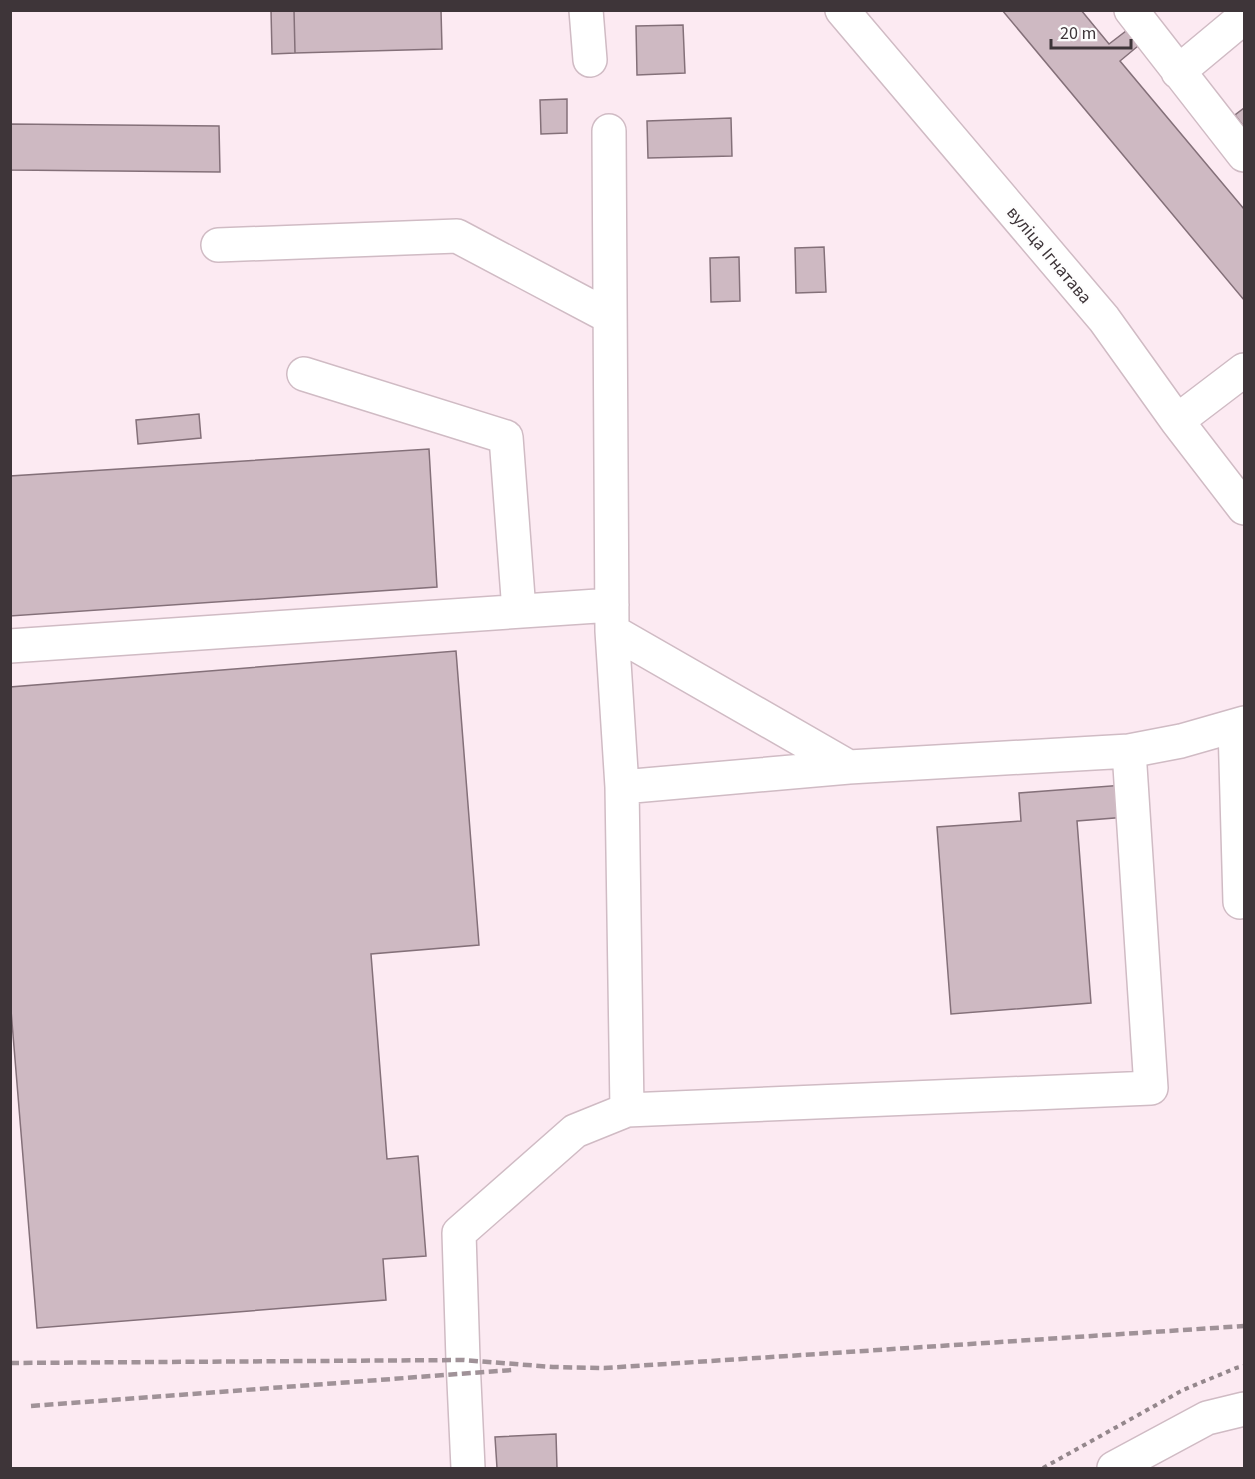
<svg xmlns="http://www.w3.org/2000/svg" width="1255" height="1479" viewBox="0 0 1255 1479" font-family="'Source Sans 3',sans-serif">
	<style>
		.building { fill: #ceb9c2; stroke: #847079; stroke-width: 1.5 }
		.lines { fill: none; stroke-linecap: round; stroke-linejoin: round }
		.minor-casing { stroke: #d0bbc4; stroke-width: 36 }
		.major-casing { stroke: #d0bbc4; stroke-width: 36 }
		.path { stroke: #94878c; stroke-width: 4; stroke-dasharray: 4.5 4.5; stroke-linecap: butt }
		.minor { stroke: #fff; stroke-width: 33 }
		.major { stroke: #fff; stroke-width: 33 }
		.rail { stroke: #a09298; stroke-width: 4.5; stroke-dasharray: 9 4.5; stroke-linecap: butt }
		.labels { text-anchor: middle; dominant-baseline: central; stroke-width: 4.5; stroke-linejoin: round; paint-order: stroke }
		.street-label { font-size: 18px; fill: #3e3539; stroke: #fdfdfd }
	</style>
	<rect width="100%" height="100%" fill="#fceaf2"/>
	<!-- building -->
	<path class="building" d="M271,10H294L295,53L272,54Z
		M294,10H441L442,49L295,53Z
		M1002,10H1081L1109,44L1126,31L1138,46L1120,61L1244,209V300Z
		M683,25L685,73L637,75L636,26Z
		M567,99V133L541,134L540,100Z
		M1244,108V127L1235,115Z
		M731,118L732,156L648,158L647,121Z
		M10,124L219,126L220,172L10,170Z
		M824,247L826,292L796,293L795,248Z
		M739,257L740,301L711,302L710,258Z
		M199,414L201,438L138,444L136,420Z
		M429,449L437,587L10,616V476Z
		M456,651L479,945L371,954L387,1159L418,1156L426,1256L383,1259L386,1300L37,1328L10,998V687Z
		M1124,785L1127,817L1077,821L1091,1003L951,1014L937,827L1021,821L1019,793Z
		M556,1434L557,1468H497L495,1437Z"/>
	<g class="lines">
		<!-- minor casing -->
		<g class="minor-casing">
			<path id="minor" d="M586,10L590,60
				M842,10L1104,319L1177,421L1244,508
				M1131,10L1244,155
				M1178,72L1244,17
				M609,131L612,631L622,787L627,1110
				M218,245L457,236L610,317
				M304,374L506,437L519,611
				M1177,421L1244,370
				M612,631L849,767
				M10,646L612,605
				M1235,726L1240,902
				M622,787L849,767L1129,751L1181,741L1244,723
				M468,1468L463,1360L459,1233L575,1131L627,1110L1151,1088L1129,751"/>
		</g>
		<!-- major casing -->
		<g class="major-casing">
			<path id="major" d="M1114,1468L1207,1418L1244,1409"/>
		</g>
		<!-- path -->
		<path class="path" d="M1043,1468L1183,1390L1236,1368L1244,1366"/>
		<!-- minor -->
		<use href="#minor" class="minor"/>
		<!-- major -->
		<use href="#major" class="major"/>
		<!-- rail -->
		<path class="rail" d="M10,1363L463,1360L553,1367L604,1368L1244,1326
			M31,1406L512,1370"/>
	</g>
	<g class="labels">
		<!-- street labels -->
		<g class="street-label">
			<text transform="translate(1049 255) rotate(50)">вуліца Ігнатава</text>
		</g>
	</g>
	<!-- border -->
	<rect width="1255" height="1479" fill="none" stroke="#3e3539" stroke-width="24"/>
	<!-- scale -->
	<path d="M1051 39v9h80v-9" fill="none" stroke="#3e3539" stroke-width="3"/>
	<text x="1060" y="39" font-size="18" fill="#3e3539" stroke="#fdfdfd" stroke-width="4.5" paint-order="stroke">20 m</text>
</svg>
